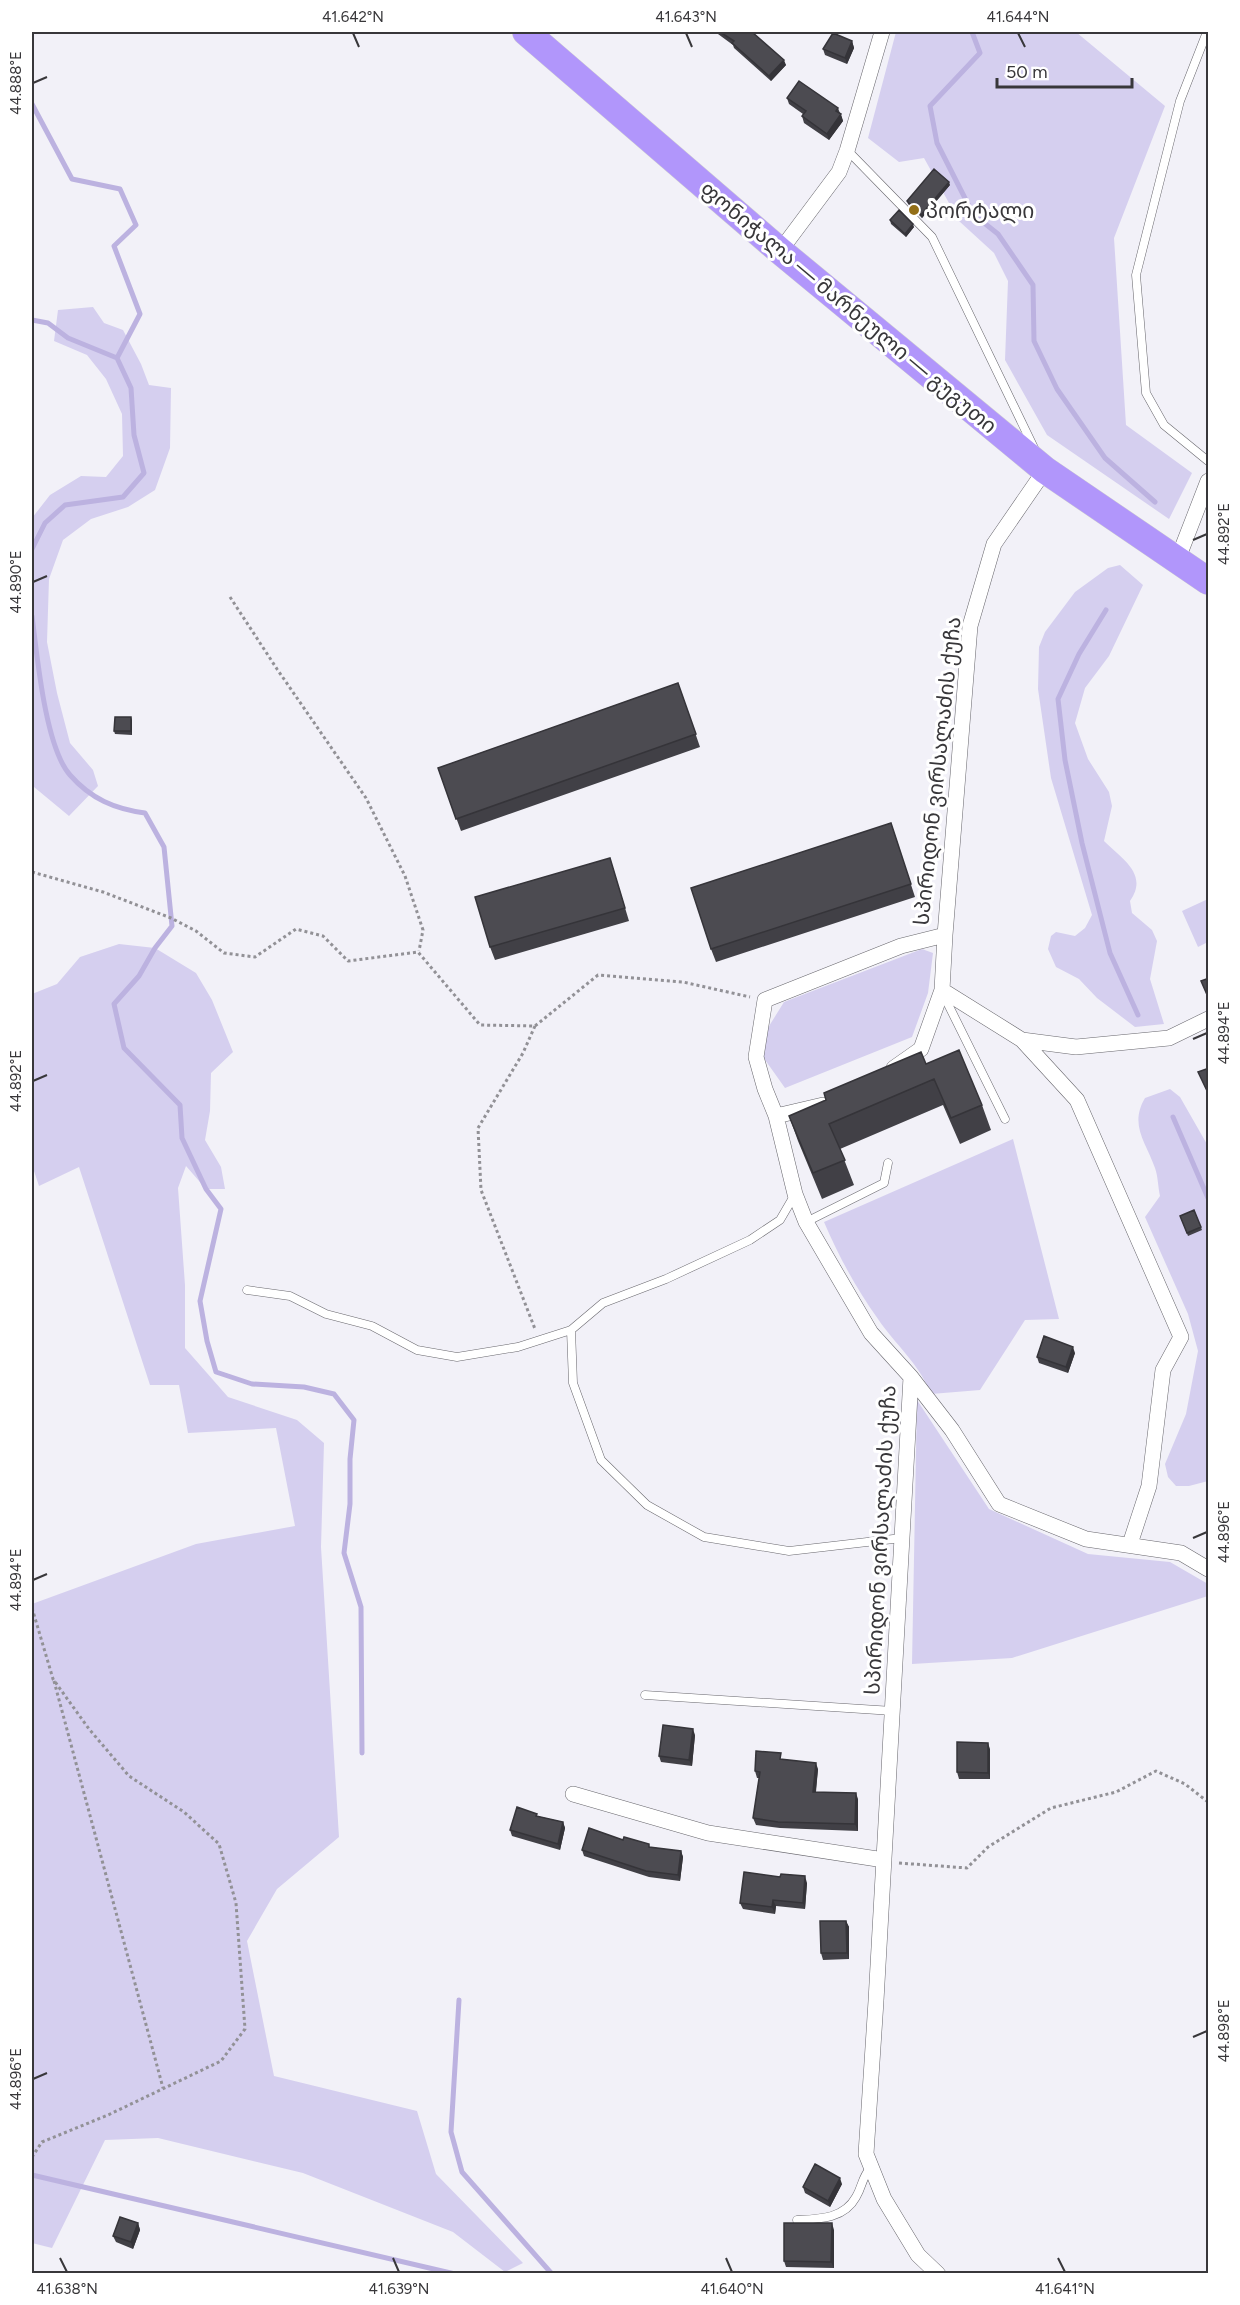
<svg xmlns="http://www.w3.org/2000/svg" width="1240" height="2305" viewBox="0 0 1240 2305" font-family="Figtree,'Noto Sans Georgian',sans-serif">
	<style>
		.green { fill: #d5cfef }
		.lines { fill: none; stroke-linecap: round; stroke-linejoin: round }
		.stream { stroke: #bcb2e0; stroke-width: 5 }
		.lane-casing { stroke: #68676d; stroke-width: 9 }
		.street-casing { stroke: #68676d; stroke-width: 16 }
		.highway-casing { stroke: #cfcfd0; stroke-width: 28 }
		.path { stroke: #929196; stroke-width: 3; stroke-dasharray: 3 3; stroke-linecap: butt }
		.lane { stroke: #fff; stroke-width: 8 }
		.street { stroke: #fff; stroke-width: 15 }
		.highway { stroke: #b196fb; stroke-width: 27 }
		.wall { fill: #414046 }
		.shaded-wall { fill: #353439 }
		.building { fill: #4c4b51; stroke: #353439; stroke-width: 1.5 }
		.ticks { fill: none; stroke: #38373a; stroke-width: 2 }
		.poi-dot { fill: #936f17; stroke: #fff; stroke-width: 2 }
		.labels { text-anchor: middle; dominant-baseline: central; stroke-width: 6; stroke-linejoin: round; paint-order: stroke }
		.poi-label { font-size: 21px; fill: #38373a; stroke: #fff; text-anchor: start }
		.street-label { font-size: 21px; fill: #38373a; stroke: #fff }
		.neatline { fill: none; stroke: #38373a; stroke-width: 2 }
		.ticks-label { font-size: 15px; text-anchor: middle; fill: #38373a }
	</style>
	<rect width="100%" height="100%" fill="#f2f1f8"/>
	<!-- green -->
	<path class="green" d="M896,32H1076L1165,106L1114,238L1126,425L1192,473L1169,519L1047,435L1005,360L1008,281L994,253L959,221L924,158L899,162L868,138Z
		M93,307L104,323L123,330L141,364L149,385L171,388L170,448L155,490L128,507L91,519L63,540L49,579L47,642L57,693L70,743L93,770L98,786L69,816L34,787L32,777V518L50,495L81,476L106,477L123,456L122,414L106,379L87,355L54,341L58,310Z
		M1120,565L1143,585L1109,656L1085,688L1075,723L1088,759L1109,792L1112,806L1104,841C1122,859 1149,874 1130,901L1132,913L1152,930L1157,941L1150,979L1164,1024L1135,1027L1097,998L1079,979L1056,967L1048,949L1051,936L1056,932L1075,936L1085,928L1092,915L1051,778L1038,689L1039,647L1045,632L1075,592L1108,568Z
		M1208,899V942L1198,947L1182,911Z
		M119,944L155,948L196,973L212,1000L233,1052L211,1073L210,1111L205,1140L221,1167L225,1189H206L186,1166L178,1188L185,1285V1348L228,1397L297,1420L324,1443L321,1547L339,1837L277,1889L247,1941L274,2076L417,2111L436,2174L523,2263L505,2272L453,2232L303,2173L158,2138L105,2140L52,2248L32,2243V1604L196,1544L295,1526L276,1428L188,1433L179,1385H150L79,1167L39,1186L32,1165V994L57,984L80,957Z
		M922,949L933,953L928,993L912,1037L785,1088L763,1057L766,1031L784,1002Z
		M1170,1089L1180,1097L1208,1146V1481L1189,1486H1176L1168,1477L1165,1464L1186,1414L1198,1351L1188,1314L1145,1217L1160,1196C1158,1187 1158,1176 1155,1168C1146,1142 1129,1125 1145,1098Z
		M1013,1139L1059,1319L1025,1320L980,1390L931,1394C920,1365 895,1344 878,1319C856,1288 839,1257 824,1222Z
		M917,1400L989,1509L1088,1554L1170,1562L1208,1584V1596L1012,1658L912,1664Z"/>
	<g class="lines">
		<!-- stream -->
		<path class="stream" d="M972,32L980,53L930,106L937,143L973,214L998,234L1033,285L1034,341L1057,389L1105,458L1155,502
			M32,104L72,179L120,189L136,225L114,246L140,314L117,358
			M32,320L48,323L68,338L117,358L131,388L134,435L144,473L123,497L65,505L45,523L32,549
			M1106,610L1079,654L1058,699L1065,760L1082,843L1110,953L1138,1015
			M32,616C37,654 45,747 70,775C91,799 115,809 145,813L164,847L172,926L155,948L139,976L114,1004L124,1048L180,1105L182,1138L206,1189L221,1209L200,1301L207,1341L216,1372L252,1384L304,1387L334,1394L354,1420L350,1459V1504L344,1553L361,1607L362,1753
			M1173,1117L1208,1198
			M459,2000L451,2132L462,2172L552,2274
			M32,2175L455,2274"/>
		<!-- lane casing -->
		<g class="lane-casing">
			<path id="lane" d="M1207,32L1180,101L1136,275L1146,393L1164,425L1208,461
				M848,151L932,237L1035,450
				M943,994L1005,1119
				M806,1222L884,1183L888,1163
				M247,1290L290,1296L326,1314L372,1326L417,1350L457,1357L518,1347L571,1330L603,1303L666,1279L750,1240L780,1220L794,1196
				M571,1330L573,1383L601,1460L647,1505L704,1537L789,1551L902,1538
				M645,1695L893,1711
				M797,2220C819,2219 844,2219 856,2197C863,2185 861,2179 871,2167"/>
		</g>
		<!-- street casing -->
		<g class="street-casing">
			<path id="street" d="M780,251L839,172L847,151L882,32
				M1045,470L994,544L970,626L945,935L901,946L765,1000L756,1057L765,1089L776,1116L795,1194L806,1222L871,1333L911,1377L952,1430L999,1504L1086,1539L1181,1553L1208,1569
				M1177,561L1208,481
				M942,990L1022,1040L1077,1100L1181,1337L1163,1370L1149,1486L1130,1544
				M1022,1040L1076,1047L1169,1038L1208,1019
				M894,1068L921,1049L942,990L945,935
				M776,1116L823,1105
				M911,1377L876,2001L866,2154L884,2199L918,2255L938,2274
				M573,1794L708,1833L884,1860"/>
		</g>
		<!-- highway casing -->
		<g class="highway-casing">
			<path id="highway" d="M526,32L780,251L1045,470L1208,581"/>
		</g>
		<!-- path -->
		<path class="path" d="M230,597L277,669L366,798L405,876L423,930L419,951
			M32,872L103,892L171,918L196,931L224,953L255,957L296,929L323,936L348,961L418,952L480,1025L535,1026L598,975L683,982L750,997
			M535,1026L523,1053L478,1128L481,1190L535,1329
			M32,1608L53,1679L89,1729L129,1776L184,1812L219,1844L236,1903L245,2029L221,2061L108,2115L42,2142L32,2157
			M54,1681L163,2088
			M899,1863L967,1868L988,1847L1051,1808L1116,1792L1156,1771L1185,1784L1208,1802"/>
		<!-- lane -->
		<use href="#lane" class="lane"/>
		<!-- street -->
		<use href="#street" class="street"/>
		<!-- highway -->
		<use href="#highway" class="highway"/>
	</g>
	<!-- wall -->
	<path class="wall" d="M717,32H752L786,65L771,81L734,48L733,45L718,34Z
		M852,41L854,48L847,64L825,55L823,49Z
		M787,98L838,108L843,121L829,140L804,123L802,116L803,114L789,104Z
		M950,185L922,218L908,204L907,201Z
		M890,220L914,227L906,237L891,224Z
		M678,683L700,747L461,831L438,768Z
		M131,717L132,721V735L115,734L114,731Z
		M891,823L915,897L716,962L711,949Z
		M610,858L629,921L495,960L490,947Z
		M926,1064L982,1105L991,1130L960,1144L943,1105L840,1149L854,1185L822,1199L798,1141L789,1116Z
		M1194,1210L1202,1230L1188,1236L1180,1216Z
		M1075,1353L1068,1373L1039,1363L1037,1357Z
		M695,1735L692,1766L661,1762L659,1756Z
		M990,1749V1779H959L957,1772Z
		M783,1760L818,1769L816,1792L858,1799V1831L780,1828L756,1825L753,1818L759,1778H757L755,1771Z
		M537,1816L563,1822L565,1828L560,1850L512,1836L510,1830Z
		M623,1840L650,1847L681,1851L683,1857L680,1881L649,1877L584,1856L582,1850Z
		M780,1877L807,1883L805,1909L776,1906L775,1914L743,1909L740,1903Z
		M846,1921L849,1927V1959L823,1960L821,1953Z
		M842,2184L830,2207L805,2193L803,2187Z
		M138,2223L140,2230L133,2249L116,2242L113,2236Z
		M834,2230V2268L786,2267L784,2261Z"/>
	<!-- shaded-wall -->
	<path class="shaded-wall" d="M852,41L854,48L847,64L845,58Z
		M784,60L786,65L771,81L769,76Z
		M841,114L843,121L829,140L827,134Z
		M949,182L950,185L922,218L921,215Z
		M913,224L914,227L906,237L905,234Z
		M131,717L132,721V735L131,731Z
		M1073,1347L1075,1353L1068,1373L1066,1367Z
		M693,1729L695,1735L692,1766L689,1760Z
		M988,1743L990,1749V1779L988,1773Z
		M816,1763L818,1769L815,1798L813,1792Z
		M856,1793L858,1799V1831L855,1824Z
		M563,1822L565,1828L560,1850L558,1844Z
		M681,1851L683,1857L680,1881L678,1875Z
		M805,1876L807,1883L805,1909L803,1903Z
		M773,1900L776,1906L775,1914L772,1907Z
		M846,1921L849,1927V1959L847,1953Z
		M840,2178L842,2184L830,2207L828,2201Z
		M138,2223L140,2230L133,2249L131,2242Z
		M832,2223L834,2230V2268L831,2262Z"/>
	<!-- building -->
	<path class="building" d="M720,32H752L784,60L769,76L732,43L734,41Z
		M833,33L852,41L845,58L823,49Z
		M799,81L838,108L836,111L841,114L827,134L802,116L806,111L787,98Z
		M934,169L949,182L921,215L907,201Z
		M899,210L913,224L905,234L890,220Z
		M678,683L696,734L456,819L438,768Z
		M115,717H131V731H114Z
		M891,823L911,884L711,949L691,888Z
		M610,858L625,908L490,947L475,897Z
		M1209,978V997H1208L1201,981Z
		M959,1050L982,1105L951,1118L934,1079L829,1124L845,1160L813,1173L789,1116L826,1100L824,1093L921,1052L926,1064Z
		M1209,1068V1095L1198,1072Z
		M1194,1210L1201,1227L1187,1233L1180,1216Z
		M1044,1336L1073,1347L1066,1367L1037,1357Z
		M663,1725L693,1729L689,1760L659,1756Z
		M957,1742L988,1743V1773L957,1772Z
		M756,1751L781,1753L780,1759L816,1763L813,1792L856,1793L855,1824L778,1822L753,1818L760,1772L755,1771Z
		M517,1807L537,1814L536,1816L563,1822L558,1844L510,1830Z
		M589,1828L623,1840L624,1837L649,1844V1847L681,1851L678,1875L646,1871L582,1850Z
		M744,1872L780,1877L781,1874L805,1876L803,1903L773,1900L772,1907L740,1903Z
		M820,1921H846L847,1953H821Z
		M815,2164L840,2178L828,2201L803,2187Z
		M120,2217L138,2223L131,2242L113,2236Z
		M784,2223H832L831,2262L784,2261Z"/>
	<!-- ticks -->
	<path class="ticks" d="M353,33L359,47M686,33L692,47M1018,33L1025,47M33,83L47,77M1193,540L1207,534M33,582L47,576M1193,1039L1207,1033M33,1081L47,1075M1193,1538L1207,1532M33,1580L47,1574M1193,2037L1207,2031M33,2079L47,2073M60,2258L67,2272M393,2258L399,2272M726,2258L732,2272M1058,2258L1065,2272"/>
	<!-- markers -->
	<circle class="poi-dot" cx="914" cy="210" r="6"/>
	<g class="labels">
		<!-- poi labels -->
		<g class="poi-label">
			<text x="926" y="210">პორტალი</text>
		</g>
		<!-- street labels -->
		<g class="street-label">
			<text transform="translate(849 307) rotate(40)">ფონიჭალა — მარნეული — გუგუთი</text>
			<text transform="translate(937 771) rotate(-84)">სპირიდონ ვირსალაძის ქუჩა</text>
			<text transform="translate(880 1540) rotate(-87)">სპირიდონ ვირსალაძის ქუჩა</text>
		</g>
	</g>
	<!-- border -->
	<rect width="1240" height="2305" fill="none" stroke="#ffffff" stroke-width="66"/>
	<!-- scale -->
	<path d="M997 78v9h135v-9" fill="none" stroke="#38373a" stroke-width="3"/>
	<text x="1006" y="78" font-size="18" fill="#38373a" stroke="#ffffff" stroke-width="4.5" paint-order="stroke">50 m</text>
	<rect x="33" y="33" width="1174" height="2239" class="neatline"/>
	<g class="ticks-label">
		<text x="353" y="22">41.642°N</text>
		<text x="686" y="22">41.643°N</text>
		<text x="1018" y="22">41.644°N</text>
		<text transform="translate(16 83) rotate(-90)" y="5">44.888°E</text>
		<text transform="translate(1224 534) rotate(-90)" y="5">44.892°E</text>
		<text transform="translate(16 582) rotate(-90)" y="5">44.890°E</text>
		<text transform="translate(1224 1033) rotate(-90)" y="5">44.894°E</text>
		<text transform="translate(16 1081) rotate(-90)" y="5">44.892°E</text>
		<text transform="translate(1224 1532) rotate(-90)" y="5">44.896°E</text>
		<text transform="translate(16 1580) rotate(-90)" y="5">44.894°E</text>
		<text transform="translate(1224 2031) rotate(-90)" y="5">44.898°E</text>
		<text transform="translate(16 2079) rotate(-90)" y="5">44.896°E</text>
		<text x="67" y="2294">41.638°N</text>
		<text x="399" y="2294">41.639°N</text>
		<text x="732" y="2294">41.640°N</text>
		<text x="1065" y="2294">41.641°N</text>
	</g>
</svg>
